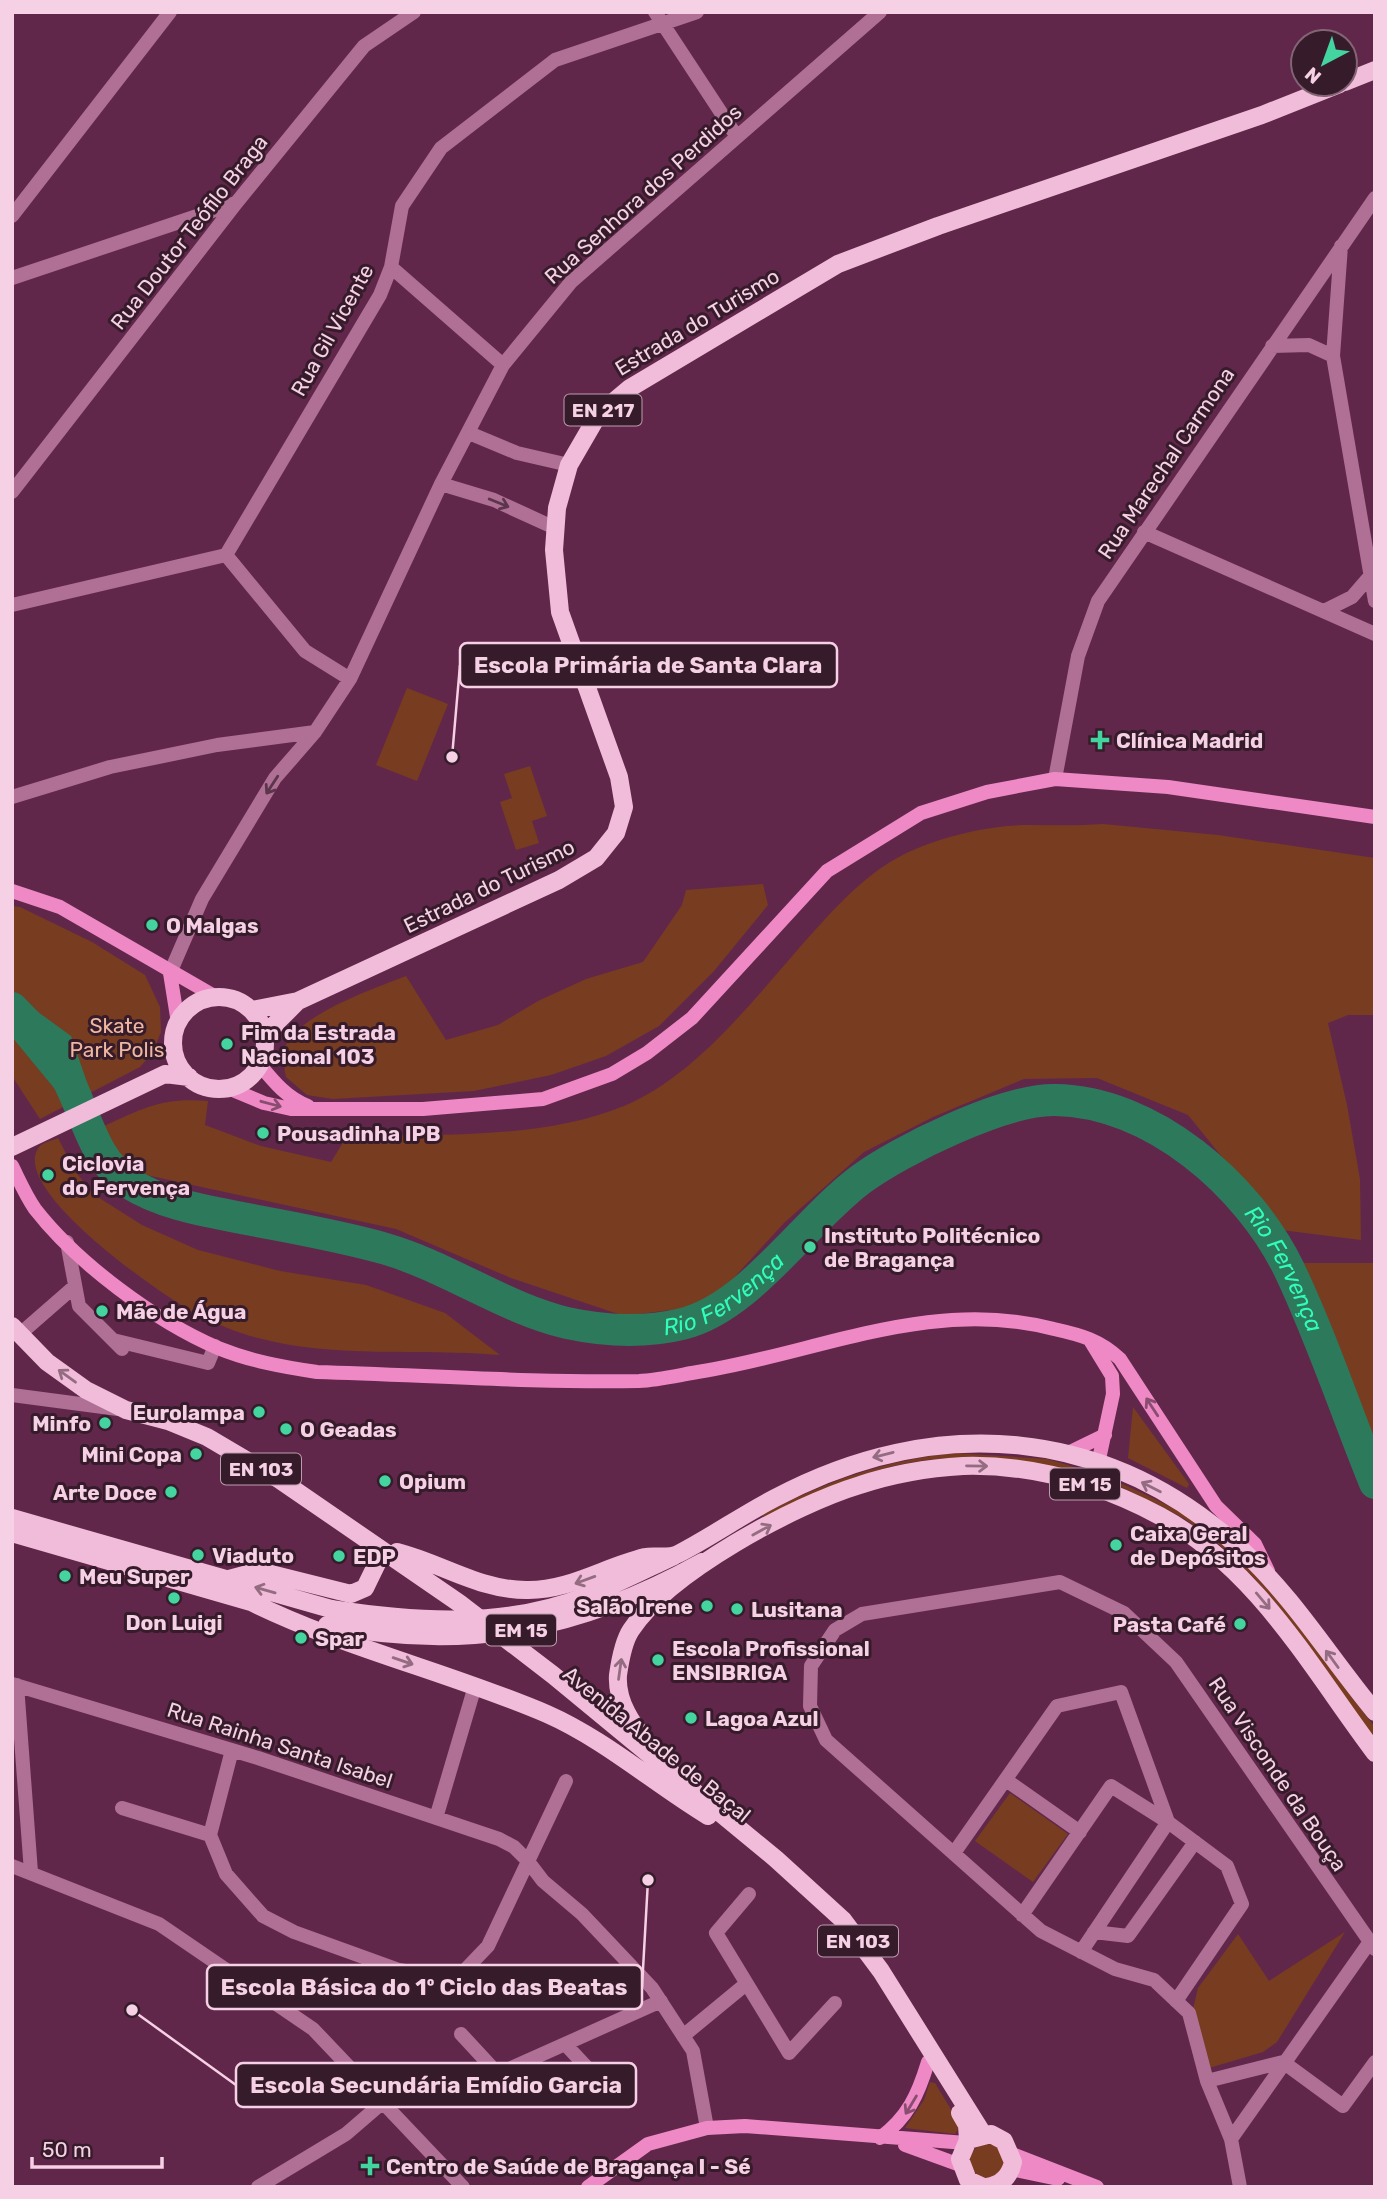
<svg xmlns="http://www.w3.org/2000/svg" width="1387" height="2199" viewBox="0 0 1387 2199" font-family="Rubik,sans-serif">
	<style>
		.green { fill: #783c20 }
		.water { fill: #2d795c }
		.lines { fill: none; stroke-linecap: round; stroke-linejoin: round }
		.river { stroke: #2d795c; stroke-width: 32 }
		.street { stroke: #b07095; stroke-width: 14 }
		.secondary { stroke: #ee89c5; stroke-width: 14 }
		.primary { stroke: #f1bcd9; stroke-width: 18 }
		.primary-bridge { stroke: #f1bcd9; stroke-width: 18 }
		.oneway { stroke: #5b354b }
		.oneway2 { stroke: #894d70 }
		.oneway3 { stroke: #946c82 }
		.poi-dot { fill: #44d49f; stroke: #361c2b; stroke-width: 2.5 }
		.labels { text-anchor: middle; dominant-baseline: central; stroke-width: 6; stroke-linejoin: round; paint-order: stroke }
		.shield { fill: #361c2b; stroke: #bc9bad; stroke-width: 2 }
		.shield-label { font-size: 19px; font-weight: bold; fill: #f6d1e5 }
		.street-label { font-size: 21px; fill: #f6d1e5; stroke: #361c2b }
		.poi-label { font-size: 21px; font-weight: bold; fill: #f6d1e5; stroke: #361c2b; text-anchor: start }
		.park-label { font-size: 21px; fill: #eeb7a0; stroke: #361c2b }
		.water-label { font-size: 23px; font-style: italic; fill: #31fdba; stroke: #361c2b }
		.leader { fill: none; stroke: #f6d1e5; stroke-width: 2.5 }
		.callout-dot { fill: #f6d1e5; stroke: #361c2b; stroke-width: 2.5 }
		.callout { fill: #361c2b; stroke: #f6d1e5; stroke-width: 2.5 }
		.callout-label { font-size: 23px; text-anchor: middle; font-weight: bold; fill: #f6d1e5 }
	</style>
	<rect width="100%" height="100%" fill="#61274b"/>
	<!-- green -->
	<path class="green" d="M407,688L448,704L417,781L376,765Z
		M530,766L547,816L532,821L539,843L516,850L500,802L512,798L504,774Z
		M1103,824L1218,835L1375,858V1015H1348L1328,1023L1347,1105L1360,1179L1361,1240L1281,1230L1188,1115L1097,1078L1024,1079L933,1117L864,1152L784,1223L709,1305L624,1316L511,1278L396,1229L137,1173L116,1155L104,1126C143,1108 164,1097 208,1101L205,1125L261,1146L331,1162L347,1136C434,1134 542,1140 624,1106C701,1074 762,988 817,928C844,898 873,868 911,851C945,836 991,825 1029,825C1054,825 1078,826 1103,824Z
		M763,884L768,905L714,971L659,1026L606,1056L551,1075L474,1091L333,1099L307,1095L286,1077C285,1071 283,1063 283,1056C285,1018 376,988 406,976L446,1040L498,1025L538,1001L586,979L643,962L682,905L686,890Z
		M12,906L20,907L92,942L145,975L160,1007L161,1032L153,1052L140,1067L40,1119L12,1076Z
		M58,1138L75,1171L93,1194L142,1225L198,1250L280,1271L366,1285L445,1313L500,1355C420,1348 336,1359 258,1338C238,1333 216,1324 198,1315C167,1299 7,1189 39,1147C43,1142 52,1141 58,1138Z
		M1300,1263H1375V1453Z
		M1133,1407L1189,1484L1187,1488L1128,1458Z
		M955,1453L1047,1459L1085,1470L1086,1476C1049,1470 1011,1462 974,1459C901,1453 827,1485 765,1520L762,1515C824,1482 885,1460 955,1453Z
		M1120,1483C1154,1498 1189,1514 1217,1538C1279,1591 1324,1663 1375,1727V1739C1319,1663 1267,1572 1186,1520C1165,1507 1142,1497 1119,1486Z
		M1010,1793L1068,1834L1033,1882L975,1841Z
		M1345,1932L1277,2042L1263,2052L1209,2068L1193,2009L1198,1988L1238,1934L1269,1981Z
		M930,2082L935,2083L958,2121L959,2128L955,2134L905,2128L924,2100Z
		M970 2161a17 17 0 1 1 34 0a17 17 0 1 1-34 0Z"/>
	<!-- water -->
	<path class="water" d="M12,993L71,1036L90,1091L68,1105L12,1037Z"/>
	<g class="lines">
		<!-- river -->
		<path class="river" id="s1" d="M12,1008C31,1027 55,1054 67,1078C86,1113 93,1160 129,1183C164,1205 207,1211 247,1219C293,1228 341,1236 386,1249C448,1267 504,1308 567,1323C604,1331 645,1333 682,1324C749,1308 804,1222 860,1180C900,1150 1005,1099 1055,1100C1152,1101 1248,1185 1289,1269C1322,1338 1346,1412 1375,1483"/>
		<!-- street -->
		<path class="street" d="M655,12L737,137
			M12,216L170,12
			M1341,246L1333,356L1375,601
			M391,267L503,365
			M12,278L236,203
			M1272,346L1309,345L1333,356
			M469,433L517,453L569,465
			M441,484L494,500L555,528
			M12,492L237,202L364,46L414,12
			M1144,532L1375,634
			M12,605L226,555
			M1324,611L1352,597L1371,575
			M350,679L305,651L226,555L380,295L391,267L402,206L441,148L555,60L697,12
			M1055,779L1078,656L1098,601L1375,198
			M12,797L110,767L217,745L315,732
			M170,973L202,899L275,778L315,732L350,679L441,484L503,365L571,282L880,12
			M67,1242L79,1306L122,1349
			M20,1334L75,1286
			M113,1340L208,1363L215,1346
			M12,1395L118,1409
			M12,1684L258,1758L499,1839L514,1847L527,1860L543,1881L582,1914L652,1988L693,2051L707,2128
			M17,1685L31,1872
			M232,1750L210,1835L226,1874L263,1916L294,1932L399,1970L436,1976L465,1970L488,1946L566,1781
			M1006,1780L1080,1832
			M122,1808L210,1835
			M436,1818L475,1686
			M954,1853L1057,1706L1121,1692L1168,1822L1081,1952
			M12,1866L159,1924L313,2029L463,2187
			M749,1894L716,1933L789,2053L835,2003
			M1022,1915L1111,1786L1168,1822L1227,1866L1242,1904L1176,2001
			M1094,1932L1128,1936L1195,1842
			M461,2034L498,2074L661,2001
			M683,2036L746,1984
			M565,2044L608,2090
			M1207,2081L1283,2062L1343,2106L1375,2062
			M1231,2139L1369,1943
			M258,2187L346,2134L382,2103
			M1240,2187L1231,2139L1207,2081L1189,2013L1154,1980L1115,1969L1041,1931L826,1740L810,1706L811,1666L835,1630L862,1614L1060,1582L1124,1613L1176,1662L1375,1949"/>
		<!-- secondary -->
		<path class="secondary" d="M12,891L60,907L216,997
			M170,973L178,1023
			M260,1065C274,1082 287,1098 308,1106
			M228,1088L264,1103L291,1109H423L543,1099L612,1074L647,1053L692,1018L827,871L921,813L987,792L1055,779L1168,787L1375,817
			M12,1166C19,1180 26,1196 35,1209C77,1263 155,1321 218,1348C250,1361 283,1367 317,1372C424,1375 532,1383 639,1381C657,1380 675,1376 692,1373C814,1355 929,1296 1054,1329C1081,1335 1100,1340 1120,1359L1216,1506L1255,1544L1268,1571
			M1090,1340L1112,1376L1113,1394L1096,1473L1099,1482L1109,1492
			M1068,1453L1105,1435
			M880,2138C908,2117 918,2095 928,2062
			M905,2145L960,2165
			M1012,2154L1097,2187
			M1011,2169L1058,2179
			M588,2187L648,2144L707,2128L745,2126L966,2143"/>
		<!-- primary -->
		<path class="primary" d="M1345,82L1375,70
			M173 1043a46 46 0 1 1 92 0a46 46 0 1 1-92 0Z
			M252,1010L298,1001L559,880L596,858L616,833L624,807L619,777L560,612L554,550L557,508L569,465L598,415L630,388L838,264L938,226L1262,115L1340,84
			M265,1040L276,1023L298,1001
			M12,1147L165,1074L189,1077
			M12,1326L47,1362L86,1390L126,1410L168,1421L207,1437L280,1480L459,1603L553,1675L776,1859L843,1920L881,1971L983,2134
			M12,1518L331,1609
			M12,1533L258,1604
			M397,1552C441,1563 479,1590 526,1590C569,1591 604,1567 645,1557C655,1555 668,1559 678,1554C711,1537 742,1515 775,1498C935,1413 1108,1425 1243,1551C1294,1598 1331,1659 1375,1712
			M229,1579L259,1571L351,1594L365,1588L383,1551
			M249,1601C344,1648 449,1672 547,1714C604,1739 655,1784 708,1816
			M649,1746C634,1726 616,1703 618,1675C620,1661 623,1642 631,1630C669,1572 794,1505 860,1485C893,1474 929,1468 963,1466C1033,1464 1100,1484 1160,1516C1257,1568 1311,1668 1375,1753
			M960,2113L967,2125L968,2140
			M983,2187L968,2180L960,2159L968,2140L991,2134L1004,2141L1013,2162C1010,2176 1002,2185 987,2187"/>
		<!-- primary-bridge -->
		<path class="primary-bridge" d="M331,1609C415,1622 505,1628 586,1596C615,1585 644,1570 674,1556
			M327,1625C467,1652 578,1631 702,1562"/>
	</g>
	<!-- one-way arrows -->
	<defs><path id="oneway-shaft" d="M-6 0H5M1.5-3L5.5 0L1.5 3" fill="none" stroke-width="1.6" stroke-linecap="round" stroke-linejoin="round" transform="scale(1.75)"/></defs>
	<g class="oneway">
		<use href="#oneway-shaft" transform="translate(499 503) rotate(22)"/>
		<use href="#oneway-shaft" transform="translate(272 785) rotate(123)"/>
	</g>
	<g class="oneway2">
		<use href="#oneway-shaft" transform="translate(271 1104) rotate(15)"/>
		<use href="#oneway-shaft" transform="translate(1152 1407) rotate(-123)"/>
		<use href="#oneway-shaft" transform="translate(911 2105) rotate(121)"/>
	</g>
	<g class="oneway3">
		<use href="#oneway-shaft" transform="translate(67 1376) rotate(-144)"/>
		<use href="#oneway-shaft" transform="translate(883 1455) rotate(166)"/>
		<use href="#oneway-shaft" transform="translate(977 1466) rotate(1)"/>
		<use href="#oneway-shaft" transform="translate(1151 1487) rotate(-153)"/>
		<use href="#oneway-shaft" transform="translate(762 1530) rotate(-29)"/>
		<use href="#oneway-shaft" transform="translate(585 1580) rotate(160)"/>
		<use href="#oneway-shaft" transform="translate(265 1590) rotate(-164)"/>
		<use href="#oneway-shaft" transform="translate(1263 1601) rotate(50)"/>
		<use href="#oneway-shaft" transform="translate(1332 1659) rotate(-126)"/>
		<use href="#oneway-shaft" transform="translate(403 1661) rotate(19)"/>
		<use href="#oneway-shaft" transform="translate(620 1669) rotate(-82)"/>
	</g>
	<!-- markers -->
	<g class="poi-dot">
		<path d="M1096.5 729.5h7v7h7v7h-7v7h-7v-7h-7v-7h7z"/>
		<circle cx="152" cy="925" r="7"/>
		<circle cx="227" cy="1044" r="7"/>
		<circle cx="263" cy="1133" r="7"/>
		<circle cx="48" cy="1175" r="7"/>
		<circle cx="810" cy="1247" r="7"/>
		<circle cx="102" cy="1311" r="7"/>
		<circle cx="259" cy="1412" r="7"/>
		<circle cx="105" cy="1423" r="7"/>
		<circle cx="286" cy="1429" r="7"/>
		<circle cx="196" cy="1454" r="7"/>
		<circle cx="385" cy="1481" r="7"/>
		<circle cx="171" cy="1492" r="7"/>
		<circle cx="1116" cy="1545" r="7"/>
		<circle cx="198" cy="1555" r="7"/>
		<circle cx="339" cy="1556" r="7"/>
		<circle cx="65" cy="1576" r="7"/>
		<circle cx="174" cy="1598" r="7"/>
		<circle cx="707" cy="1606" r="7"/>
		<circle cx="737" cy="1609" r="7"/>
		<circle cx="1240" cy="1624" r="7"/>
		<circle cx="301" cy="1638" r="7"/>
		<circle cx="658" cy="1660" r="7"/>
		<circle cx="691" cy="1718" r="7"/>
		<path d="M366.5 2155.5h7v7h7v7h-7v7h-7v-7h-7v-7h7z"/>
	</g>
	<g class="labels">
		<!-- shield labels -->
		<g class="shield">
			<rect x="564.5" y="394.5" width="77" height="31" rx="5"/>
			<rect x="221" y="1453.5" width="80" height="31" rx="5"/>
			<rect x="1050" y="1468.5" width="70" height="31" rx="5"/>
			<rect x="486" y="1614.5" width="70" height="31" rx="5"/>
			<rect x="818" y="1925.5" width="80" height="31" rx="5"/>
		</g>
		<g class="shield-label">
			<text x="603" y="410">EN 217</text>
			<text x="261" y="1469">EN 103</text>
			<text x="1085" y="1484">EM 15</text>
			<text x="521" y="1630">EM 15</text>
			<text x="858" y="1941">EN 103</text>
		</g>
		<!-- street labels -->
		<g class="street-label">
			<text transform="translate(643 194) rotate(-42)">Rua Senhora dos Perdidos</text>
			<text transform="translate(189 232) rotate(-52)">Rua Doutor Teófilo Braga</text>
			<text transform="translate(697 322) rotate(-31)">Estrada do Turismo</text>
			<text transform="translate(332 330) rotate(-61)">Rua Gil Vicente</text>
			<text transform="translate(1166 463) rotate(-56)">Rua Marechal Carmona</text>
			<text transform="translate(489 886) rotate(-26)">Estrada do Turismo</text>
			<text transform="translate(657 1744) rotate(39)">Avenida Abade de Baçal</text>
			<text transform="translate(280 1745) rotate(18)">Rua Rainha Santa Isabel</text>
			<text transform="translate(1278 1774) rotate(56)">Rua Visconde da Bouça</text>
		</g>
		<!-- poi labels -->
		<g class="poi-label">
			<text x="1116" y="740">Clínica Madrid</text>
			<text x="166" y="925">O Malgas</text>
			<text x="241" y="1032">Fim da Estrada<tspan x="241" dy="24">Nacional 103</tspan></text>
			<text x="277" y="1133">Pousadinha IPB</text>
			<text x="62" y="1163">Ciclovia<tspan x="62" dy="24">do Fervença</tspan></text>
			<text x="824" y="1235">Instituto Politécnico<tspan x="824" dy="24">de Bragança</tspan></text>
			<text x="116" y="1311">Mãe de Água</text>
			<text x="245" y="1412" text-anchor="end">Eurolampa</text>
			<text x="91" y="1423" text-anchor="end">Minfo</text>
			<text x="300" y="1429">O Geadas</text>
			<text x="182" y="1454" text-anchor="end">Mini Copa</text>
			<text x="399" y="1481">Opium</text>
			<text x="157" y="1492" text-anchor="end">Arte Doce</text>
			<text x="1130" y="1533">Caixa Geral<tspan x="1130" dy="24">de Depósitos</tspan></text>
			<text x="212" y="1555">Viaduto</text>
			<text x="353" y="1556">EDP</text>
			<text x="79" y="1576">Meu Super</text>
			<text x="693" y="1606" text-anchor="end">Salão Irene</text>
			<text x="751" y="1609">Lusitana</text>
			<text x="174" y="1622" text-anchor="middle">Don Luigi</text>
			<text x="1226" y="1624" text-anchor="end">Pasta Café</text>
			<text x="315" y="1638">Spar</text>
			<text x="672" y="1648">Escola Profissional<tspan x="672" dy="24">ENSIBRIGA</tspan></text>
			<text x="705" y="1718">Lagoa Azul</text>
			<text x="386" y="2166">Centro de Saúde de Bragança I - Sé</text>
		</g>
		<!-- park labels -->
		<g class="park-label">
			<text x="117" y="1025">Skate<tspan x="117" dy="24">Park Polis</tspan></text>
		</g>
		<!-- water labels -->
		<g class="water-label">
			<text stroke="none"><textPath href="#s1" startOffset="1535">Rio Fervença</textPath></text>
			<text stroke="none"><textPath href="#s1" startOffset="842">Rio Fervença</textPath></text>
		</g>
	</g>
	<!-- callouts -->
	<path class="leader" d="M452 757L460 665M648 1880L642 1987M132 2010L236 2085"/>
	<g class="callout-dot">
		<circle cx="452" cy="757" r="7"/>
		<circle cx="648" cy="1880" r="7"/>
		<circle cx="132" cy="2010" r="7"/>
	</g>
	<g class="callout">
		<rect x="460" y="643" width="377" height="44" rx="7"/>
		<rect x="207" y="1965" width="435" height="44" rx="7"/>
		<rect x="236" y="2063" width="400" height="44" rx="7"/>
	</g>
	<g class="callout-label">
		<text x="648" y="673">Escola Primária de Santa Clara</text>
		<text x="424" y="1995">Escola Básica do 1º Ciclo das Beatas</text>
		<text x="436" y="2093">Escola Secundária Emídio Garcia</text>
	</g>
	<!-- border -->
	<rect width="1387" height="2199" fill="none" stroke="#f6d1e5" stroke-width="28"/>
	<!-- north arrow -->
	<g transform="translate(1324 63) rotate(221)"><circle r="33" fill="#361c2b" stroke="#836475" stroke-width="2"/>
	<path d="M0-5L12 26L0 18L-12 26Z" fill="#44d49f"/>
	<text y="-10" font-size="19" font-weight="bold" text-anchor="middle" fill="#f6d1e5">N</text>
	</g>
	<!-- scale -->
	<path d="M32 2157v10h130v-10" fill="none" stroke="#f6d1e5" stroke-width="3.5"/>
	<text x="42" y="2157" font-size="21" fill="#f6d1e5" stroke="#361c2b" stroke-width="5" paint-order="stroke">50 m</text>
</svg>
